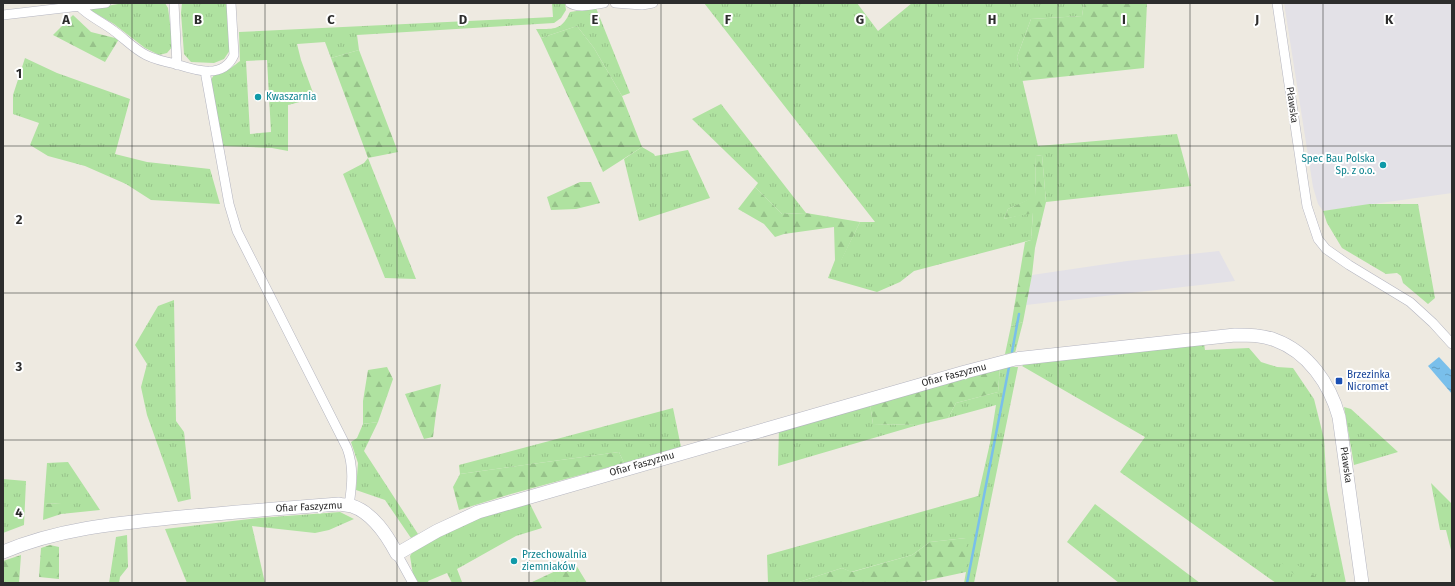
<svg xmlns="http://www.w3.org/2000/svg" width="1455" height="586" viewBox="0 0 1455 586" font-family="'Fira Sans',sans-serif">
	<style>
		.industrial { fill: #e3e1e7 }
		.grass { fill: url(#grass-tufts); fill-rule: evenodd }
		.forest { fill: url(#forest-firs) }
		.water { fill: url(#water-ripples) }
		.lines { fill: none; stroke-linecap: round; stroke-linejoin: round }
		.stream { stroke: #79bfeb; stroke-width: 2.5 }
		.street-casing { stroke: #b4b5c0; stroke-width: 10 }
		.secondary-casing { stroke: #b4b5c0; stroke-width: 14 }
		.street { stroke: #fff; stroke-width: 9 }
		.secondary { stroke: #fff; stroke-width: 13 }
		.grid { fill: none; stroke: #2d2d2d; stroke-width: 1; stroke-opacity: 0.55 }
		.culture-dot { fill: #0f9aa8; stroke: #fff; stroke-width: 1.5 }
		.transit-dot { fill: #1a4fb4; stroke: #fff; stroke-width: 1.5 }
		.labels { text-anchor: middle; dominant-baseline: central; stroke-width: 4; stroke-linejoin: round; paint-order: stroke }
		.culture-label { font-size: 10px; fill: #0d838f; stroke: #fff; text-anchor: start }
		.street-label { font-size: 10px; fill: #2d2d2d; stroke: #fff }
		.transit-label { font-size: 10px; fill: #164399; stroke: #fff; text-anchor: start }
		.grid-label { font-size: 13px; text-anchor: middle; font-weight: bold; fill: #2d2d2d; stroke: #fff; stroke-width: 4; stroke-linejoin: round; paint-order: stroke }
	</style>
	<defs>
		<pattern id="grass-tufts" width="24" height="20" patternUnits="userSpaceOnUse"><rect width="24" height="20" fill="#afe2a0"/><path d="M3 7l-1-3M5 7V3M7 7l1-3M15 17l-1-3M17 17v-4M19 17l1-3" fill="none" stroke="#97c28a"/></pattern>
		<pattern id="forest-firs" width="22" height="20" patternUnits="userSpaceOnUse"><rect width="22" height="20" fill="#afe2a0"/><path d="M5 1l3.5 6h-7zM16 11l3.5 6h-7z" fill="#97c28a"/></pattern>
		<pattern id="water-ripples" width="26" height="14" patternUnits="userSpaceOnUse"><rect width="26" height="14" fill="#79bfeb"/><path d="M2 4q2-2 4 0t4 0M15 11q2-2 4 0t4 0" fill="none" stroke="#649cbf"/></pattern>
	</defs>
	<rect width="100%" height="100%" fill="#eeeae1"/>
	<!-- industrial -->
	<path class="industrial" d="M1284,3H1452V193L1323,211L1318,204L1313,187Z
		M1219,251L1235,281L1026,305L1032,275L1127,261Z"/>
	<!-- grass -->
	<path class="grass" d="M124,3H165L168,8L173,46L167,53L159,55L145,48L114,24L90,10L95,8Z
		M182,3H227L230,50L224,59L214,63L191,62L184,54L181,13Z
		M552,3H565L566,10L561,18L554,23L357,35L359,50L331,58L325,42L297,44L301,60L315,98L288,105V151L272,148L223,146L210,81L214,75L231,68L240,61L239,32L553,17ZM267,60L271,132L250,134L246,61Z
		M704,3H857L878,31L912,3H1084L1082,16L1031,19L1017,57L1038,146L1177,134L1191,186L1046,202L1042,155L1036,156L1035,197L1008,209L1004,219L1033,212L1031,240L914,271L900,282L877,292L828,278L835,260H841L860,222H875Z
		M596,8L630,93L622,96L594,48L577,26L541,38L536,29C555,29 562,30 570,12Z
		M25,58L57,73L130,99L115,154L147,162L210,169L220,204L151,200L126,184L85,166L48,156L30,145L39,123L13,114V95Z
		M721,104L806,213L782,214L755,187L758,183L692,119Z
		M642,147L654,154L655,156L688,150L710,198L639,221L624,159Z
		M368,158L416,279L385,278L343,174L364,163Z
		M1369,204H1418L1435,298L1428,304L1403,283L1401,276L1397,273L1386,274L1342,248L1327,223L1323,211Z
		M174,300L176,421L184,432L191,499L178,502L147,415L141,387L147,364L135,345L158,306Z
		M1023,322L1015,353L1005,354L1011,326Z
		M1204,344L1205,350L1249,348L1261,362L1277,367L1293,368L1314,399L1324,439L1327,490L1346,583H1276L1120,472L1145,437L1022,366L1026,363Z
		M1000,367H1018L974,583H964L966,572V538L930,542L912,555L851,572L842,568L796,583H768L767,555L978,496L990,443L996,405L948,418L956,403L998,392Z
		M870,404L873,424L918,425L778,466L779,427Z
		M1344,407L1351,409L1398,452L1354,465Z
		M673,408L681,447L624,463L619,452L460,474L459,465Z
		M378,422L364,451L418,534L411,538L385,500L356,490L358,463L351,442L357,438L363,424Z
		M68,462L100,510L61,514V503L44,504L47,463Z
		M3,479L26,481L24,525L3,533Z
		M1431,483L1452,504V554L1446,530H1440Z
		M529,502L542,528L516,536L457,569L462,582L452,583L447,573L428,581L429,583H419L413,575L410,556L416,547L455,525Z
		M1095,504L1200,583H1119L1067,542Z
		M340,512L354,519L329,530L315,533L252,526L265,583H187L165,529L259,518Z
		M127,535L128,567L120,577L119,583H109L116,537Z"/>
	<!-- forest -->
	<path class="forest" d="M1084,3H1147L1144,68L1022,81L1017,57L1031,19L1082,16Z
		M73,15L91,32L119,39L105,62L53,35Z
		M577,26L594,48L622,96L642,147L603,172L541,38Z
		M359,50L398,152L368,158L331,58Z
		M1042,155L1046,202L1035,248L1032,275L1023,322L1011,326L1025,242L1031,240L1033,213L1004,219L1008,209L1035,196L1036,156Z
		M580,182H591L600,203L576,209L551,210L547,197Z
		M755,187L782,214L806,213L860,222L841,261L835,260L834,227L784,234L775,237L764,224L738,209Z
		M387,367L393,379L378,422L363,424V401L368,370Z
		M1000,367L998,392L956,403L948,418L918,425L873,424L870,404Z
		M441,384L436,413L433,437L424,439L405,394Z
		M619,452L624,463L511,494L459,510L453,487L460,474Z
		M61,503V514L43,520L44,504Z
		M966,538V572L915,583H796L842,568L852,572L912,555L930,542Z
		M50,545L59,547V579L39,577L41,548Z
		M21,555L19,583H3V561Z
		M1290,560L1323,582C1304,586 1295,575 1282,563Z
		M576,565L587,583H530L562,568Z"/>
	<!-- water -->
	<path class="water" d="M1439,357L1452,371V394L1428,366Z"/>
	<g class="lines">
		<!-- stream -->
		<path class="stream" d="M1012,352L1019,314
			M967,583L1009,367"/>
		<!-- street casing -->
		<g class="street-casing">
			<path id="street" d="M174,3L177,65
				M570,3C579,9 594,4 604,3
				M615,3L642,5L653,3
				M1277,3L1307,206L1318,239L1326,249L1349,265L1410,302L1433,323L1452,344
				M79,6C89,17 103,22 114,31C125,39 134,49 146,55C156,60 166,62 176,64C195,70 223,80 234,55L231,3
				M3,15L106,3
				M205,71L229,204L237,231L347,448C354,467 352,485 349,506
				M397,554L413,583"/>
		</g>
		<!-- secondary casing -->
		<g class="secondary-casing">
			<path id="secondary" d="M3,552C60,528 120,523 181,517C234,512 286,508 339,504C343,505 348,505 352,506C373,513 387,535 397,554L437,531L478,512L965,372L1015,359L1235,335C1249,335 1262,335 1275,340C1308,352 1330,384 1339,417L1362,583"/>
		</g>
		<!-- street -->
		<use href="#street" class="street"/>
		<!-- secondary -->
		<use href="#secondary" class="secondary"/>
	</g>
	<!-- grid -->
	<path class="grid" d="M132,3V583M265,3V583M397,3V583M529,3V583M661,3V583M794,3V583M926,3V583M1058,3V583M1190,3V583M1323,3V583M3,146H1452M3,293H1452M3,440H1452"/>
	<!-- markers -->
	<g class="culture-dot">
		<circle cx="258" cy="97" r="4"/>
		<circle cx="1383" cy="165" r="4"/>
		<circle cx="514" cy="561" r="4"/>
	</g>
	<rect class="transit-dot" x="1335" y="377" width="8" height="8" rx="2"/>
	<g class="labels">
		<!-- culture labels -->
		<g class="culture-label">
			<text x="266" y="97">Kwaszarnia</text>
			<text x="1375" y="159" text-anchor="end">Spec Bau Polska<tspan x="1375" dy="12">Sp. z o.o.</tspan></text>
			<text x="522" y="555">Przechowalnia<tspan x="522" dy="12">ziemniaków</tspan></text>
		</g>
		<!-- street labels -->
		<g class="street-label">
			<text transform="translate(1292 105) rotate(82)">Pławska</text>
			<text transform="translate(954 375) rotate(-15)">Ofiar Faszyzmu</text>
			<text transform="translate(642 464) rotate(-16)">Ofiar Faszyzmu</text>
			<text transform="translate(1346 465) rotate(82)">Pławska</text>
			<text transform="translate(309 507) rotate(-3)">Ofiar Faszyzmu</text>
		</g>
		<!-- transit labels -->
		<g class="transit-label">
			<text x="1347" y="375">Brzezinka<tspan x="1347" dy="12">Nicromet</tspan></text>
		</g>
	</g>
	<g class="grid-label">
		<text x="66" y="24">A</text>
		<text x="198" y="24">B</text>
		<text x="331" y="24">C</text>
		<text x="463" y="24">D</text>
		<text x="595" y="24">E</text>
		<text x="728" y="24">F</text>
		<text x="860" y="24">G</text>
		<text x="992" y="24">H</text>
		<text x="1124" y="24">I</text>
		<text x="1257" y="24">J</text>
		<text x="1389" y="24">K</text>
		<text x="19" y="78">1</text>
		<text x="19" y="224">2</text>
		<text x="19" y="371">3</text>
		<text x="19" y="517">4</text>
	</g>
	<!-- border -->
	<rect width="1455" height="586" fill="none" stroke="#2d2d2d" stroke-width="8"/>
</svg>
